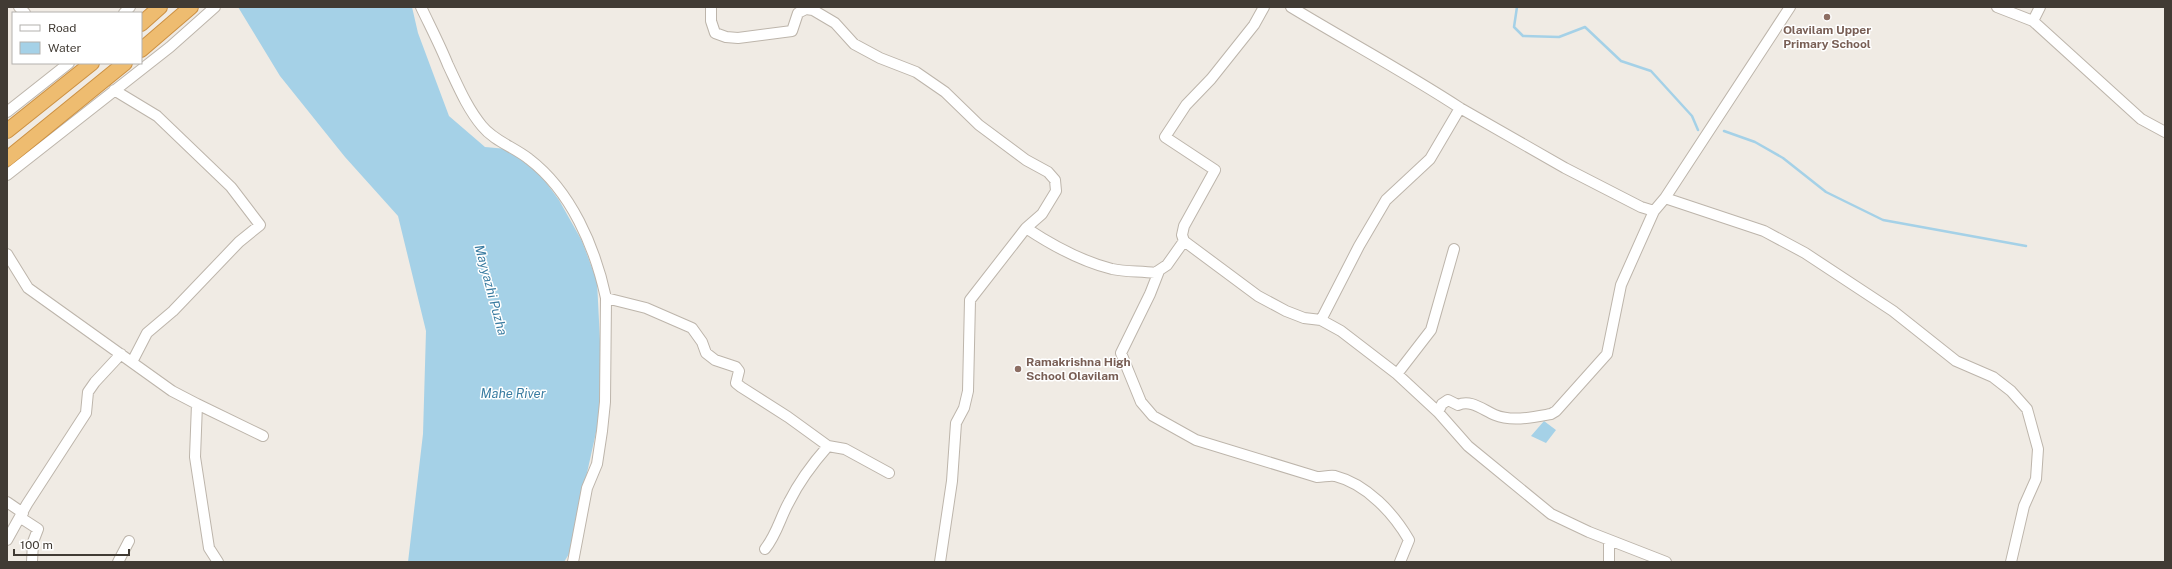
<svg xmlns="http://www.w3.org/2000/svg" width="2172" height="569" viewBox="0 0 2172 569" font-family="'Public Sans',sans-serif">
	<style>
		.water { fill: #a5d1e7 }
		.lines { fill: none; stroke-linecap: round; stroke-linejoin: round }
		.stream { stroke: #a5d1e7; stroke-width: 2.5 }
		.minor-casing { stroke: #bdb5ab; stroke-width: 12 }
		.highway-casing { stroke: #cc9042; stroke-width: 16 }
		.minor { stroke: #fff; stroke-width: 10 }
		.highway { stroke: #eebc70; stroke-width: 14 }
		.education-dot { fill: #8d6e63; stroke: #fff; stroke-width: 1.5 }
		.labels { text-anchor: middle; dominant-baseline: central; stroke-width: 3; stroke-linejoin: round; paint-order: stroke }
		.education-label { font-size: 12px; font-weight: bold; fill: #785e54; stroke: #fff }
		.water-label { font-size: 13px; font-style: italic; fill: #3a7ca1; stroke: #fff }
	</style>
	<rect width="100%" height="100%" fill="#f0ebe4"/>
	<!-- water -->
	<path class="water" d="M238,7H412L418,33L449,116L485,147L507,149L531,162L559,200L582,241L597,281L603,401L569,554L564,562H408L423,434L426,331L398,216L345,157L280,76Z
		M1544,421L1556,430L1546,443L1531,436Z"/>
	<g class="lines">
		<!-- stream -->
		<path class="stream" d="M1517,7L1514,27L1523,36L1559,37L1585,27L1621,61L1651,71L1692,116L1698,130
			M1724,131L1755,142L1783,158L1826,192L1883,220L2026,246"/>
		<!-- minor casing -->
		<g class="minor-casing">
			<path id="minor" d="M19,7L25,13
				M421,7C430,26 440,45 448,65C458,86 467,108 482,126C494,141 514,147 529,159C571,191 595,247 606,298L605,402L602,431L597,464L587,488L573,562
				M711,7V21L715,33L726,37L738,38L792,31L798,13L806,9L813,10L835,23L854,44L880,58L916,72L945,92L979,125L1026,160L1048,172L1055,180L1056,191L1042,214L1026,228C1053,246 1080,261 1112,269C1126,272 1141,271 1155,273L1167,265L1184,241L1258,296L1286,311L1304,318L1321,320L1341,331L1397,374L1438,412L1468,446L1551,514L1589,532L1666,562
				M1291,7C1347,41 1405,72 1460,108L1430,159L1386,200L1359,246L1321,320
				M1997,7L2033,21L2141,119L2165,132
				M124,13L130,7
				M2033,21L2040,7
				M114,90L157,116L231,187L260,225L239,242L173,311L147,333L132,362
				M1460,108L1565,168L1641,207L1654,211L1665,198L1764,231L1805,253L1893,311L1956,361L1993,377L2011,391L2027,409L2038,449L2036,479L2024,506L2011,562
				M7,112L69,63
				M7,175L170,47L215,7
				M1665,198L1790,7
				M1184,241L1182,235L1184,226L1215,170L1165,137L1186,105L1211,79L1254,25L1264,7
				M7,254L28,288L172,391L197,404L195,457L209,548L218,562
				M1159,271L1150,294L1121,353L1141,402L1153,416L1196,440L1317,477C1323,477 1330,475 1335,476C1367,484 1394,514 1409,540L1400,562
				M606,298L646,308L692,328L702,342L706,353L715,360L736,367L739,371L736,383L741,387L788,417L828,446L845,449L889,473
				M1397,374L1431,330L1454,249
				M197,404L263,436
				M1438,412L1442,404L1448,400L1458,405C1471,399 1483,410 1495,415C1512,422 1534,417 1551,414L1556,411L1607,354L1621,285L1654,211
				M7,502L23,513
				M21,518L38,529L33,542L32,562
				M7,540L27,504L86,413L88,392L95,382L121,354
				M765,549C777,534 780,518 789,502C799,482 813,463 828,446
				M118,562L129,541
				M940,562L952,481L956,423L964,408L968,391L970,300L1026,228
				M1609,562V540"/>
		</g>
		<!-- highway casing -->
		<g class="highway-casing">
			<path id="highway" d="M141,24L160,7
				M141,50L191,7
				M7,131L92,63
				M7,159L125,63"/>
		</g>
		<!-- minor -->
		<use href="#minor" class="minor"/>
		<!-- highway -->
		<use href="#highway" class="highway"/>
	</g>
	<!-- markers -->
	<g class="education-dot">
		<circle cx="1827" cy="17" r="4"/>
		<circle cx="1018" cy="369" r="4"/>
	</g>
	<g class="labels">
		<!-- education labels -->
		<g class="education-label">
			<text x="1827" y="30">Olavilam Upper<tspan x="1827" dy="14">Primary School</tspan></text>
			<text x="1026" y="362" text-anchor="start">Ramakrishna High<tspan x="1026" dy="14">School Olavilam</tspan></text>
		</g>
		<!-- water labels -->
		<g class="water-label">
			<text transform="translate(491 290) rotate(75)">Mayyazhi Puzha</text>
			<text x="513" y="393">Mahe River</text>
		</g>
	</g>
	<!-- border -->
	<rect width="2172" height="569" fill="none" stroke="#413b34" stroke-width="16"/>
	<!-- legend -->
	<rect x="12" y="12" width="130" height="52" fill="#ffffff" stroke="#b3b1ae"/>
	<rect x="20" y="25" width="20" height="6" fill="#ffffff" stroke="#b3b1ae"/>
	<text x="48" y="32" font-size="12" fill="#413b34">Road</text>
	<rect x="20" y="42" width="20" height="12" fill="#a5d1e7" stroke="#b3b1ae"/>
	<text x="48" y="52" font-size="12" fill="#413b34">Water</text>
	<!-- scale -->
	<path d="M14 549v6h115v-6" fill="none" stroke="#413b34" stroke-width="2"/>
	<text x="20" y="549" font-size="12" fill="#413b34" stroke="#ffffff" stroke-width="3" paint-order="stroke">100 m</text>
</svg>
